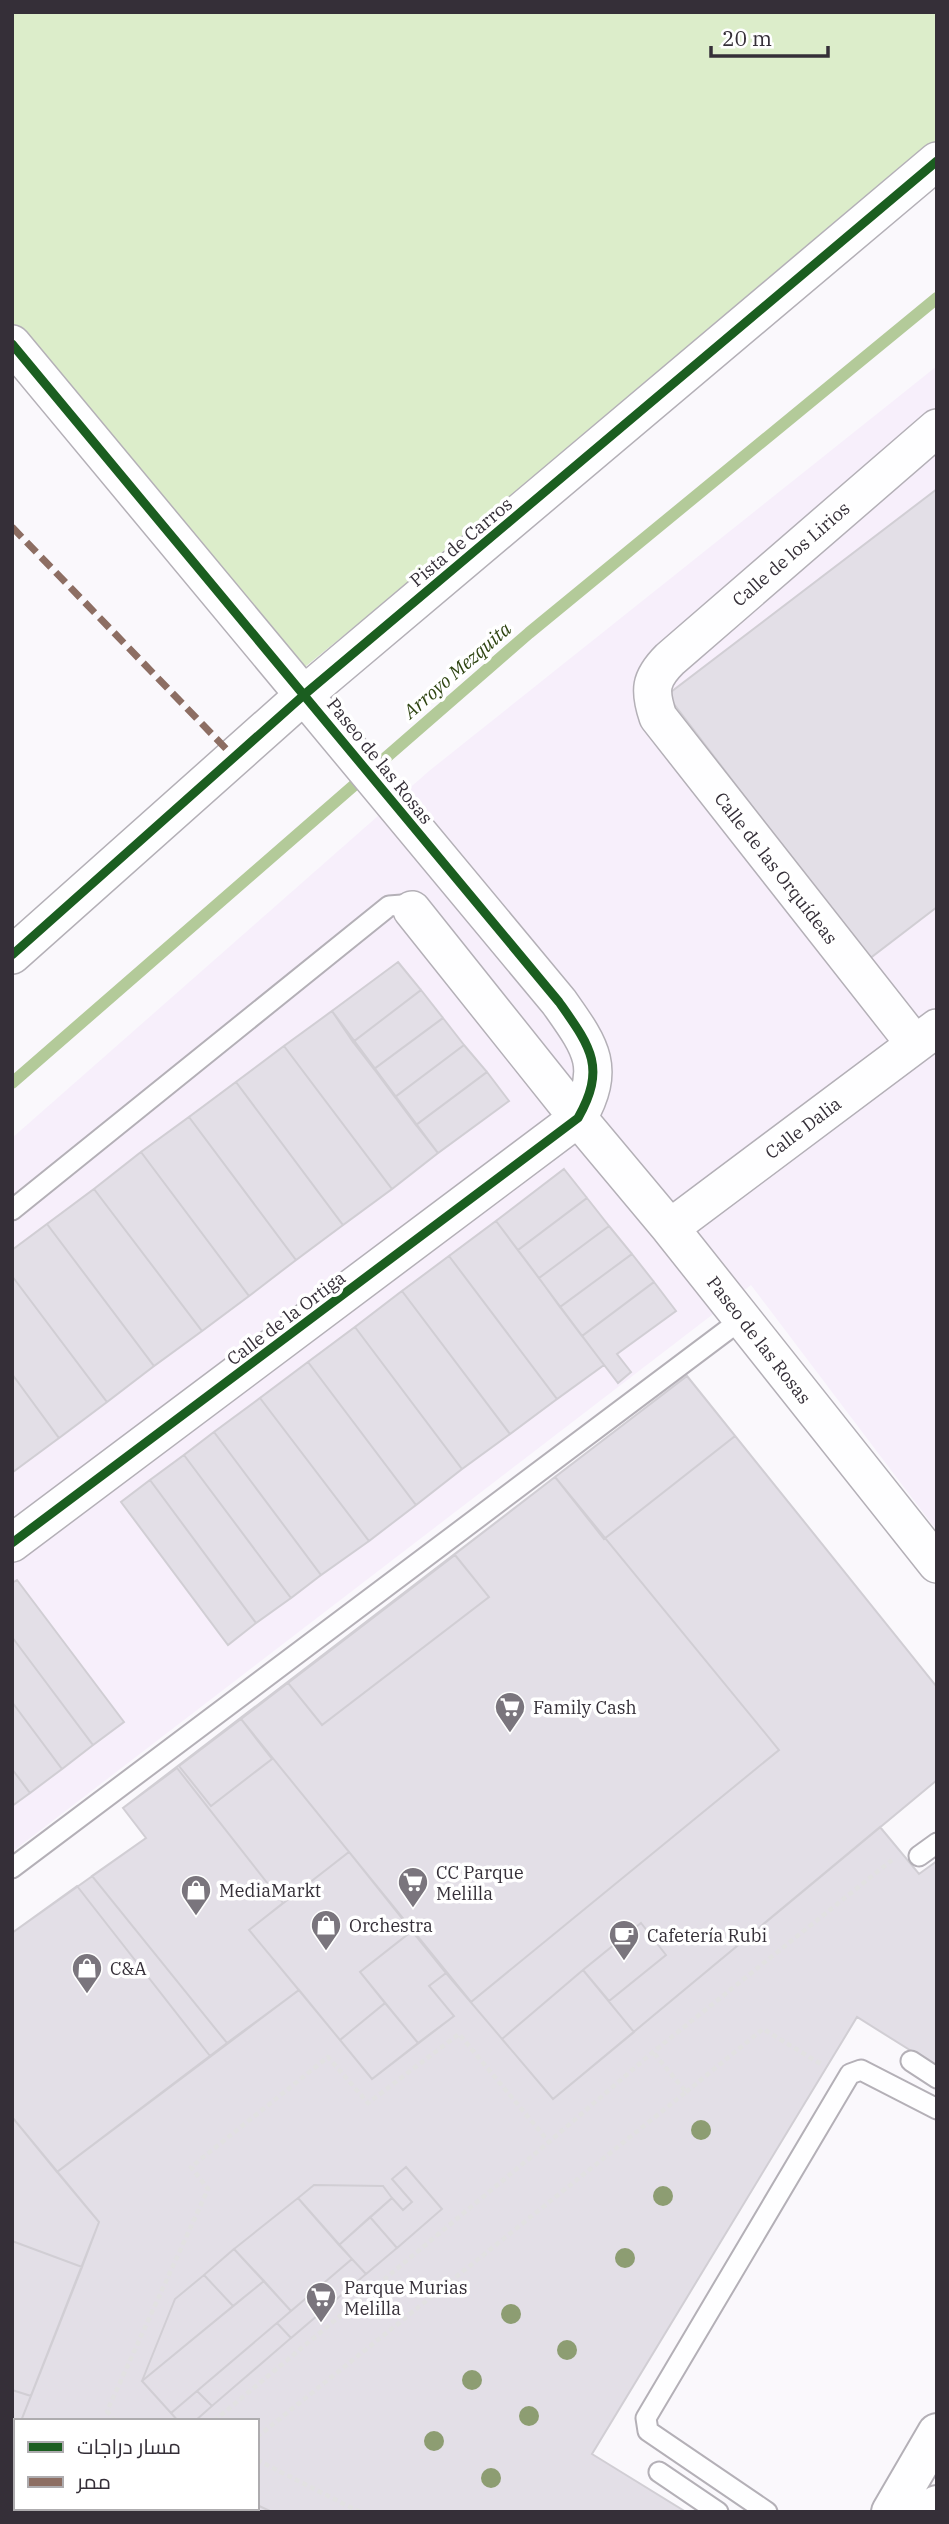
<svg xmlns="http://www.w3.org/2000/svg" width="949" height="2524" viewBox="0 0 949 2524" font-family="'IBM Plex Serif',Cairo,serif">
	<style>
		.built { fill: #f7effb }
		.green { fill: #dcedca }
		.lines { fill: none; stroke-linecap: round; stroke-linejoin: round }
		.stream { stroke: #b3ca99; stroke-width: 12 }
		.building { fill: #e3dfe7; stroke: #d1ced4; stroke-width: 2 }
		.service-casing { stroke: #b4b0b7; stroke-width: 23 }
		.minor-casing { stroke: #b4b0b7; stroke-width: 40 }
		.tertiary-casing { stroke: #b4b0b7; stroke-width: 42 }
		.path { stroke: #e2e1e2; stroke-width: 4.5; stroke-dasharray: 5 3.5; stroke-linecap: butt }
		.service { stroke: #fefeff; stroke-width: 19 }
		.minor { stroke: #fefeff; stroke-width: 37 }
		.tertiary { stroke: #fefeff; stroke-width: 38 }
		.quiet { stroke: #8d6e63; stroke-width: 7; stroke-dasharray: 14 7; stroke-linecap: butt }
		.cycleway-casing { stroke: #fff; stroke-width: 13 }
		.cycleway { stroke: #1b5e20; stroke-width: 9 }
		.tree { fill: #8d9d72 }
		.labels { text-anchor: middle; dominant-baseline: central; stroke-width: 7; stroke-linejoin: round; paint-order: stroke }
		.street-label { font-size: 18px; fill: #352f38; stroke: #fff }
		.poi-label { font-size: 18px; fill: #352f38; stroke: #fff; text-anchor: start }
		.water-label { font-size: 19px; font-style: italic; fill: #2e4411; stroke: #fff }
	</style>
	<rect width="100%" height="100%" fill="#faf8fc"/>
	<!-- built -->
	<path class="built" d="M937,366V1531L751,1285L12,1852V1138L429,771Z"/>
	<!-- green -->
	<path class="green" d="M12,12H937V142L734,318L300,671L12,322Z"/>
	<g class="lines">
		<!-- stream -->
		<path class="stream" d="M12,1083L529,633L937,298"/>
	</g>
	<!-- building -->
	<path class="building" d="M937,489V907L869,959L667,695Z
		M398,962L421,990L353,1042L332,1011Z
		M421,990L443,1018L374,1069L353,1042Z
		M332,1011L438,1153L392,1189L284,1046Z
		M443,1018L464,1045L395,1097L374,1069Z
		M464,1045L487,1072L416,1125L395,1097Z
		M284,1046L392,1189L343,1225L236,1082Z
		M487,1072L509,1101L438,1153L416,1125Z
		M236,1082L343,1225L296,1260L189,1117Z
		M189,1117L296,1260L249,1296L141,1152Z
		M141,1152L249,1296L202,1331L94,1189Z
		M564,1169L587,1198L518,1250L496,1221Z
		M94,1189L202,1331L154,1366L47,1224Z
		M587,1198L609,1226L539,1278L518,1250Z
		M496,1221L604,1365L557,1399L449,1256Z
		M47,1224L154,1366L107,1402L12,1276V1250Z
		M609,1226L632,1254L560,1307L539,1278Z
		M632,1254L654,1282L582,1336L560,1307Z
		M449,1256L557,1399L510,1434L402,1291Z
		M12,1276L107,1402L59,1438L12,1374Z
		M654,1282L676,1311L617,1354L631,1372L618,1383L582,1336Z
		M402,1291L510,1434L462,1469L355,1327Z
		M355,1327L462,1469L416,1505L308,1362Z
		M308,1362L416,1505L369,1541L260,1398Z
		M12,1374L59,1438L13,1472H12Z
		M687,1376L937,1687V1780L553,2099L446,1973L429,1986L454,2016L372,2079L299,1990L227,2043L57,2172L99,2222L21,2421H16V2467L12,2476V1933L146,1838L123,1808Z
		M687,1376L735,1436L604,1539L555,1477Z
		M260,1398L369,1541L321,1575L214,1432Z
		M214,1432L321,1575L291,1598L184,1455Z
		M184,1455L291,1598L256,1623L150,1480Z
		M555,1477L779,1750L471,2002L241,1719Z
		M150,1480L256,1623L228,1645L121,1502Z
		M455,1555L489,1597L322,1725L288,1683Z
		M17,1580L124,1722L93,1745L12,1637V1583Z
		M12,1637L93,1745L62,1769L12,1702Z
		M12,1702L62,1769L30,1793L12,1769Z
		M241,1719L272,1759L211,1806L179,1766Z
		M177,1768L283,1903L249,1930L299,1990L227,2043L92,1876L146,1838L123,1808Z
		M12,1769L30,1793L12,1806Z
		M880,1827L919,1874L937,1861V2067L857,2017L592,2454L686,2512H272L257,2505V2421H21L99,2222L57,2172L299,1990L372,2079L454,2016L429,1986L446,1973L553,2099Z
		M349,1852L412,1931L360,1972L385,2003L340,2040L249,1930Z
		M77,1886L210,2056L57,2172L12,2117V1933Z
		M641,1923L666,1955L609,2001L583,1970Z
		M412,1931L446,1973L429,1986L454,2016L418,2043L360,1972Z
		M583,1970L634,2032L553,2099L502,2039Z
		M385,2003L418,2043L372,2079L340,2040Z
		M12,2117L99,2222L82,2267L12,2241Z
		M406,2167L442,2209L397,2248L370,2217L392,2198L403,2210L412,2202L392,2179Z
		M314,2185L383,2186L392,2198L339,2245L298,2198Z
		M298,2198L352,2259L291,2311L234,2249Z
		M370,2217L397,2248L366,2274L339,2245Z
		M12,2241L82,2267L31,2396L12,2390Z
		M234,2249L264,2281L233,2306L204,2275Z
		M352,2259L366,2274L291,2338L277,2323Z
		M204,2275L233,2306L142,2381L175,2299Z
		M264,2281L291,2311L171,2413L142,2381Z
		M277,2323L291,2338L212,2406L197,2391Z
		M12,2390L31,2396L21,2421H16V2467L12,2476Z
		M197,2391L212,2406L195,2421H178L171,2413Z
		M16,2467V2508H222L218,2512H12V2476Z
		M257,2505L272,2512H218L222,2508H257Z
		M257,2505L272,2512H218L222,2508H257Z"/>
	<g class="lines">
		<!-- service casing -->
		<g class="service-casing">
			<path id="service" d="M12,1210L389,906L402,905L412,910
				M919,1856L937,1843
				M12,1868L742,1319
				M911,2061L937,2078
				M659,2472L718,2512
				M767,2512L648,2431L646,2418L850,2074L861,2070L937,2109"/>
		</g>
		<!-- minor casing -->
		<g class="minor-casing">
			<path id="minor" d="M12,344L559,1002C590,1046 607,1067 578,1118L12,1543
				M412,910L578,1118L670,1228L937,1564
				M12,955L305,694L937,161
				M915,1044L658,717C649,690 650,679 670,659L937,428
				M670,1228L937,1028"/>
		</g>
		<!-- tertiary casing -->
		<g class="tertiary-casing">
			<path id="tertiary" d="M891,2512L937,2433
				M933,2512L937,2505"/>
		</g>
		<!-- path -->
		<path class="path" d="M686,2092L763,2029L821,2064
			M115,2421L107,2411L208,2189L191,2167L328,2057L368,2103L459,2034L549,2142L653,2052L892,1860
			M214,2421L549,2142
			M257,2437L686,2092L653,2052
			M257,2460L360,2512
			M135,2512L137,2508"/>
		<!-- service -->
		<use href="#service" class="service"/>
		<!-- minor -->
		<use href="#minor" class="minor"/>
		<!-- tertiary -->
		<use href="#tertiary" class="tertiary"/>
		<!-- quiet -->
		<path class="quiet" d="M12,527L233,756"/>
		<!-- cycleway casing -->
		<g class="cycleway-casing">
			<path id="cycleway" d="M12,344L559,1002C590,1046 607,1067 578,1118L12,1543
				M12,955L305,694L937,161"/>
		</g>
		<!-- cycleway -->
		<use href="#cycleway" class="cycleway"/>
	</g>
	<!-- trees -->
	<g class="tree">
		<circle cx="701" cy="2130" r="10"/>
		<circle cx="663" cy="2196" r="10"/>
		<circle cx="625" cy="2258" r="10"/>
		<circle cx="511" cy="2314" r="10"/>
		<circle cx="567" cy="2350" r="10"/>
		<circle cx="472" cy="2380" r="10"/>
		<circle cx="529" cy="2416" r="10"/>
		<circle cx="434" cy="2441" r="10"/>
		<circle cx="491" cy="2478" r="10"/>
	</g>
	<!-- icons -->
	<defs>
		<g id="supermarket-pin" transform="scale(1.575)"><path d="M0 17L-7.5 6A9.5 9.5 0 1 1 7.5 6Z" fill="#7a757d" stroke="#fff"/><path d="M-6-5.5h2.5l.6 2H6L4.5 2H-2.5L-4.4-4H-6ZM-1.5 3.2a1.3 1.3 0 1 0 .1 0ZM3 3.2a1.3 1.3 0 1 0 .1 0Z" fill="#fff"/></g>
		<g id="shop-pin" transform="scale(1.575)"><path d="M0 17L-7.5 6A9.5 9.5 0 1 1 7.5 6Z" fill="#7a757d" stroke="#fff"/><path d="M-5-2.5h2.3a2.7 3.5 0 0 1 5.4 0H5L5.5 6h-11ZM-1.5-2.5h3a1.5 2.3 0 0 0-3 0Z" fill="#fff"/></g>
		<g id="cafe-pin" transform="scale(1.575)"><path d="M0 17L-7.5 6A9.5 9.5 0 1 1 7.5 6Z" fill="#7a757d" stroke="#fff"/><path d="M-5.5-4.5H6V0H3Q3 3.5 0 3.5H-2.5Q-5.5 3.5-5.5 0ZM3-3.2v2h1.7v-2ZM-6 4.5H4V6H-6Z" fill="#fff"/></g>
	</defs>
	<g fill-rule="evenodd">
		<use href="#supermarket-pin" x="510" y="1707"/>
		<use href="#supermarket-pin" x="413" y="1882"/>
		<use href="#shop-pin" x="196" y="1890"/>
		<use href="#shop-pin" x="326" y="1925"/>
		<use href="#cafe-pin" x="624" y="1935"/>
		<use href="#shop-pin" x="87" y="1968"/>
		<use href="#supermarket-pin" x="321" y="2297"/>
	</g>
	<g class="labels">
		<!-- street labels -->
		<g class="street-label">
			<text transform="translate(461 542) rotate(-40)">Pista de Carros</text>
			<text transform="translate(791 554) rotate(-41)">Calle de los Lirios</text>
			<text transform="translate(380 761) rotate(51)">Paseo de las Rosas</text>
			<text transform="translate(776 868) rotate(52)">Calle de las Orquídeas</text>
			<text transform="translate(803 1128) rotate(-37)">Calle Dalia</text>
			<text transform="translate(286 1318) rotate(-37)">Calle de la Ortiga</text>
			<text transform="translate(759 1340) rotate(52)">Paseo de las Rosas</text>
		</g>
		<!-- poi labels -->
		<g class="poi-label">
			<text x="533" y="1707">Family Cash</text>
			<text x="436" y="1872">CC Parque<tspan x="436" dy="21">Melilla</tspan></text>
			<text x="219" y="1890">MediaMarkt</text>
			<text x="349" y="1925">Orchestra</text>
			<text x="647" y="1935">Cafetería Rubi</text>
			<text x="110" y="1968">C&amp;A</text>
			<text x="344" y="2287">Parque Murias<tspan x="344" dy="21">Melilla</tspan></text>
		</g>
		<!-- water labels -->
		<g class="water-label">
			<text transform="translate(457 670) rotate(-41)">Arroyo Mezquita</text>
		</g>
	</g>
	<!-- border -->
	<rect width="949" height="2524" fill="none" stroke="#352f38" stroke-width="28"/>
	<!-- legend -->
	<rect x="14" y="2419" width="245" height="91" fill="#ffffff" stroke="#aeacaf" stroke-width="2"/>
	<rect x="28" y="2442" width="35" height="10" fill="#1b5e20" stroke="#aeacaf" stroke-width="2"/>
	<text x="77" y="2454" font-size="21" fill="#352f38">مسار دراجات</text>
	<rect x="28" y="2477" width="35" height="10" fill="#8d6e63" stroke="#aeacaf" stroke-width="2"/>
	<text x="77" y="2489" font-size="21" fill="#352f38">ممر</text>
	<!-- scale -->
	<path d="M711 46v10h117v-10" fill="none" stroke="#352f38" stroke-width="3.5"/>
	<text x="722" y="46" font-size="21" fill="#352f38" stroke="#ffffff" stroke-width="5" paint-order="stroke">20 m</text>
</svg>
